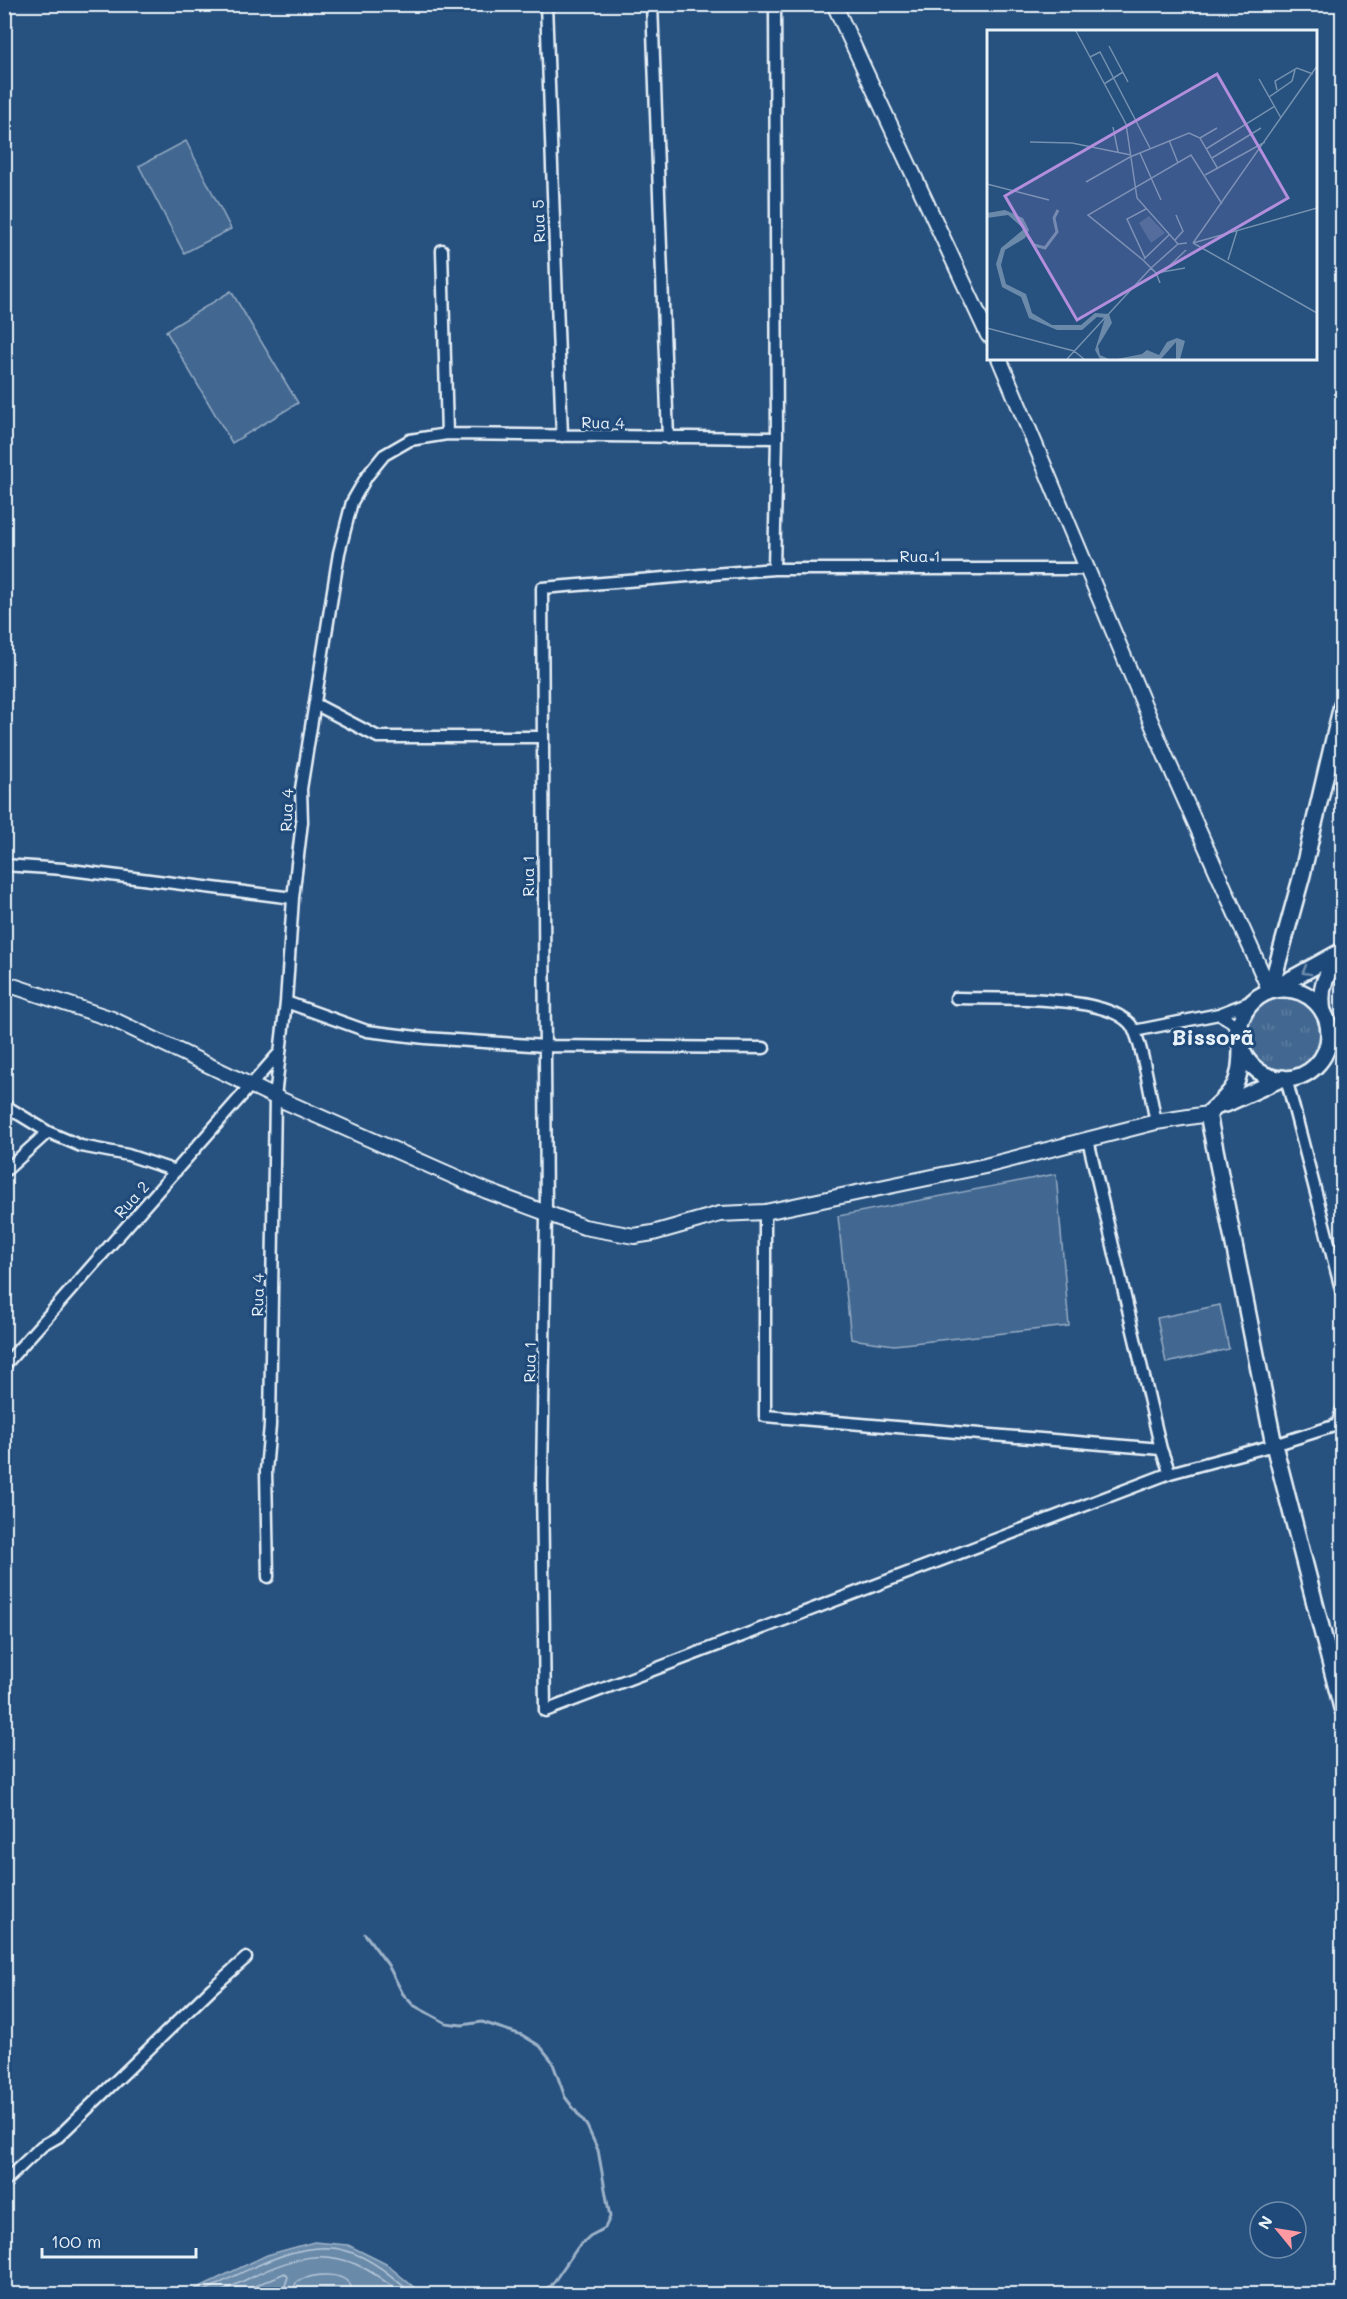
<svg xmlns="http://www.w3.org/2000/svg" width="1347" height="2299" viewBox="0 0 1347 2299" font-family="Mali,sans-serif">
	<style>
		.grass { fill: url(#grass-tufts); stroke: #96acc4; stroke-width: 1.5 }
		.pitch { fill: #436891; stroke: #96acc4; stroke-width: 1.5 }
		.water { fill: #6b8aaa; stroke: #9db3c9; stroke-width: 1.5 }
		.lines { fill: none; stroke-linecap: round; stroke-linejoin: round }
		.shore { stroke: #b6c8d9; stroke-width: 1.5 }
		.stream { stroke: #9db3c9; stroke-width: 3 }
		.minor-casing { stroke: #e8f1f8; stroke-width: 15 }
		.tertiary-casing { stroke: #e8f1f8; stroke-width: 18 }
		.secondary-casing { stroke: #e8f1f8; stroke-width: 20 }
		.minor { stroke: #1f4a7a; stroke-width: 10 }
		.tertiary { stroke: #1f4a7a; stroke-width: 14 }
		.secondary { stroke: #1f4a7a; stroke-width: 15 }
		.oneway { stroke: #6f8dac }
		.labels { text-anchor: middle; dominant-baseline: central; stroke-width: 6; stroke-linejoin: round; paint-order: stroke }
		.street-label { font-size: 16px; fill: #e8f1f8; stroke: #1f4a7a }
		.district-label { font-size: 22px; font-weight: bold; fill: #e8f1f8; stroke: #1f4a7a }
		.inset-river { fill: none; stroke: #6b8aaa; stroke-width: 3 }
		.inset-road { fill: none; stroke: #7491af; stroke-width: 1.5 }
		.view { fill: #b28edc; fill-opacity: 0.15; stroke: #b28edc; stroke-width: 3 }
		.inset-edge { fill: none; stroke: #e8f1f8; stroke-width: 3 }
	</style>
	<defs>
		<pattern id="grass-tufts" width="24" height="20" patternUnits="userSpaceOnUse" patternTransform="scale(1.5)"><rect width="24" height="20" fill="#436891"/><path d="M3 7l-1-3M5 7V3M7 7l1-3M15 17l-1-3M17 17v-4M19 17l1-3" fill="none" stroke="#5e7ea1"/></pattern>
	</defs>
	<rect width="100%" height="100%" fill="#27517f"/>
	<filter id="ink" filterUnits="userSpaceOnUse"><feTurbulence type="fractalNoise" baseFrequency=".0167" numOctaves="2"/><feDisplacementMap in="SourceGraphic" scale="12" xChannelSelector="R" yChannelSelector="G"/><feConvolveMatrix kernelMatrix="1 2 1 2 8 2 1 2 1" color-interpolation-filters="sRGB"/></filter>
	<g filter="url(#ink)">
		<!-- grass -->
		<path class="grass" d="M1248 1034a36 36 0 1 1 72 0a36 36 0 1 1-72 0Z"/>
		<!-- pitch -->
		<path class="pitch" d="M186,141L231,229L184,253L139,166Z
			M231,291L298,403L232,443L166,331Z
			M1056,1174L1069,1326L894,1345L851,1339L838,1216Z
			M1220,1305L1229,1349L1166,1363L1157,1318Z"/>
		<!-- water -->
		<path class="water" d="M314,2242L348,2245L386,2264L422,2294H345C326,2285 314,2292 294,2294C259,2299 220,2295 185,2294L267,2255Z"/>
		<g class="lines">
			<!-- shore -->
			<path class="shore" d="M198,2294C239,2275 301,2236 347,2251C373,2259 393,2277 412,2294
				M216,2294C292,2258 329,2232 401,2294
				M236,2294L285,2273L288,2277L282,2294
				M291,2294L297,2281C314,2273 351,2269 353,2294"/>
			<!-- stream -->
			<path class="stream" d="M365,1934L388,1965L403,1994L413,2005L446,2023L462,2025L482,2022L522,2035L540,2046L552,2061L565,2097L587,2126L598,2150L610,2217L605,2228L590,2236L578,2247L551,2286L533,2294
				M457,2294L467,2291L478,2294"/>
			<!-- minor casing -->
			<g class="minor-casing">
				<path id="minor" d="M546,4L562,436
					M652,4L668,438
					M442,250L447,434
					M774,569L777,438L775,4
					M1089,569H774L542,588L546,1215L542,1481L545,1711L1170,1473L1274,1445L1337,1425L1342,1426
					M315,704L378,737H542
					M4,865L63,869L293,898
					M956,998C995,999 1113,993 1133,1028C1143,1046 1151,1100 1156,1122
					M286,1002L367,1031L425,1038L545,1046L764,1048
					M1219,1014L1232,1022L1240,1036
					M1134,1031L1219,1014L1255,1000
					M1286,1078L1342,1293
					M4,1105L48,1132L81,1146L128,1155L176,1171
					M1088,1140L1161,1449L1170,1473
					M4,1172L48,1132
					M765,1212V1416L1161,1449
					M4,1366L280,1052
					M1337,1425L1342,1410
					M268,1577L266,1471L270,1425L275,1097L286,1002L293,898L302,822L301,789L339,553L352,502L367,476L384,455L410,440L447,434L777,438
					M4,2182L42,2146L58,2137L212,1988L246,1958"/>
			</g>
			<!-- tertiary casing -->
			<g class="tertiary-casing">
				<path id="tertiary" d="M834,4L988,335
					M999,358L1165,755L1270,991
					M4,983L112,1019L275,1097L487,1191L584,1227L634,1236L653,1233L720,1214L765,1212L985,1166L1156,1122L1208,1114"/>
			</g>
			<!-- secondary casing -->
			<g class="secondary-casing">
				<path id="secondary" d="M1275,988L1342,951
					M1239 1034a45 45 0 1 1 90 0a45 45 0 1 1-90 0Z
					M1270,991L1302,875L1342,705
					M1323,1012C1319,989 1325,972 1342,955
					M1226,1104L1283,1078
					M1208,1114L1274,1445L1342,1708
					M1208,1114C1234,1090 1241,1085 1241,1048"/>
			</g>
			<!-- minor -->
			<use href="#minor" class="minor"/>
			<!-- tertiary -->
			<use href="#tertiary" class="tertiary"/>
			<!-- secondary -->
			<use href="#secondary" class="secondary"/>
		</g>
		<!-- one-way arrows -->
		<defs><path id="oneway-chevron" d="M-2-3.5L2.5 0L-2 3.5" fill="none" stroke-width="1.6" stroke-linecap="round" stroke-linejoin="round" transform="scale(1.5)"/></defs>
		<use class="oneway" href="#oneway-chevron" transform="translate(1306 971) rotate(151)"/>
	</g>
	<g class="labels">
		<!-- street labels -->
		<g class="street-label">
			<text transform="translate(538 221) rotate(-92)">Rua 5</text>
			<text transform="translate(603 422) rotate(1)">Rua 4</text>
			<text x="920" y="555">Rua 1</text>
			<text transform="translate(286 810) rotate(-88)">Rua 4</text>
			<text transform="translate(527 876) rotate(-90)">Rua 1</text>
			<text transform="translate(131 1199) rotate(-48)">Rua 2</text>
			<text transform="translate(257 1295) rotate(-89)">Rua 4</text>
			<text transform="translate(529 1362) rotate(-89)">Rua 1</text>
		</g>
		<!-- district labels -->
		<g class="district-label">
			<text x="1213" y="1036">Bissorã</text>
		</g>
	</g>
	<!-- overview -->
	<g transform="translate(987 30)">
		<rect width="330" height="330" fill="#27517f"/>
		<path d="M162,186L178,203L164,213L152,193Z" fill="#436891"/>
		<path d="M18,180L36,188L42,200L38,208L18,220L14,235L19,254L39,264L45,283L65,295H94L108,283L122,284L125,293L111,316L113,325L122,329H113L108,320L118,288L110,287L95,300H70L42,288L34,267L15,257L9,234L14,218L37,199L21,185L0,188V183ZM190,308L198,311L193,329H189V312L174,329H130L155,324L160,320L172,325L180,312Z" fill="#6b8aaa"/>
		<path class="inset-river" d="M40,205L47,215L58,218L70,202L67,188L71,180"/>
		<path class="inset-road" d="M89,1L139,94L150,168L191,214M122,16L141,52M103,27L113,22L163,118M272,49L294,88M117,54L136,42M290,60L288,51L310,38L326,44M282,67L305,51L308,40M126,97L131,122M213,108L230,98M182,110L191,133M43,112L85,113L144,125M219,119L288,76M153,123L174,170M225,128L274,98M218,145L278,112M99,152L143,127L202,103L213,108L231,139M0,154L62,170M188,210L196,201L189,185M206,213L330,36M206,213L330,283M206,213L330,178M158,228L140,189L159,179M157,229L183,204M241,230L250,201M177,241L199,220M169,243L198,238M173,253L169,243L156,230L101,185L204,125L235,174M0,298L87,321L97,329M80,329L164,238L191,214L200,213"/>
		<path class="view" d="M230,44L301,168L90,290L18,166Z"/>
		<rect width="330" height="330" class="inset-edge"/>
	</g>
	<!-- margin -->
	<rect width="1347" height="2299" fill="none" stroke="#1f4a7a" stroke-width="24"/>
	<rect x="12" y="12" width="1323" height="2275" fill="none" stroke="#e8f1f8" stroke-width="2" filter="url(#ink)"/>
	<!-- north arrow -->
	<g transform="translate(1278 2230) rotate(300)"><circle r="28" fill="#1f4a7a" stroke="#6f8dac" stroke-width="1.5"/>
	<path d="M0-4.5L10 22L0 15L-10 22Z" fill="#ff9aa2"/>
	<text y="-9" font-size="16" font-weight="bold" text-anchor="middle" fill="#e8f1f8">N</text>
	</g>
	<!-- scale -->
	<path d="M42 2248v9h154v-9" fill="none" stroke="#e8f1f8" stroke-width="3"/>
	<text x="51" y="2248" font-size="18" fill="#e8f1f8" stroke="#1f4a7a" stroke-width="4.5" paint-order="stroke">100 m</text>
</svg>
